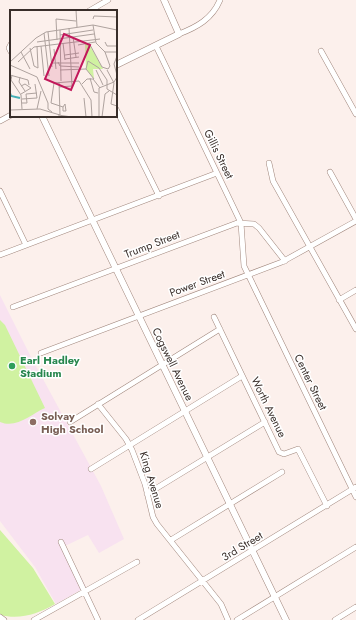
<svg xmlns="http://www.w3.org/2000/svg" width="356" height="620" viewBox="0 0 356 620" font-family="Jost,sans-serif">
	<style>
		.education { fill: #f8e2f0 }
		.green { fill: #d0f2a1 }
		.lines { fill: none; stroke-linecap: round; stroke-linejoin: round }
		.minor-casing { stroke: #a1877d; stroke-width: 6 }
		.tertiary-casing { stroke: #a1877d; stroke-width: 7 }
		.minor { stroke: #fff; stroke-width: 5 }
		.tertiary { stroke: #fff; stroke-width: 6 }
		.leisure-dot { fill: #2e9e5b; stroke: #fff; stroke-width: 1.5 }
		.education-dot { fill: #8d6e63; stroke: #fff; stroke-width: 1.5 }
		.labels { text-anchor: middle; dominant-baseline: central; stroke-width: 3; stroke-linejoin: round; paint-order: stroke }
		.street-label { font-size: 11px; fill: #392e2a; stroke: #fff }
		.leisure-label { font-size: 11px; font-weight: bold; fill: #27864d; stroke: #fff; text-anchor: start }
		.education-label { font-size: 11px; font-weight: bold; fill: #785e54; stroke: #fff; text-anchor: start }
		.inset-river { fill: none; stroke: #44aeb4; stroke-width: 2 }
		.inset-road { fill: none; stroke: #aea29e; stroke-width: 1 }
		.view { fill: #c2185b; fill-opacity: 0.15; stroke: #c2185b; stroke-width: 2 }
		.inset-edge { fill: none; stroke: #392e2a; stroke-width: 2 }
	</style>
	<rect width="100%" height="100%" fill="#fcf0ec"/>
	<!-- education -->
	<path class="education" d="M0,295L31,357L101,486L124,539L99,553L88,535L65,546L86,587L56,604L35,567L0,521Z"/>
	<!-- green -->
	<path class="green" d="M0,320L5,325L45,408C31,414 17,429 0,422Z
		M0,530L33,568L55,604C38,614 20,620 0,615Z"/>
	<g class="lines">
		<!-- minor casing -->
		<g class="minor-casing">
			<path id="minor" d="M89,11L108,0
				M179,34C197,27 212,19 220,0
				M11,44L9,48L11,52
				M156,46L241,223L244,266L356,497
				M321,51L356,114
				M116,109L159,196
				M0,121L11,115
				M269,163L273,181L356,329
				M330,172L356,219
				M0,191L26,245
				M0,255L217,173
				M339,300L356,290
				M13,307L237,223L254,224L259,228L285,261
				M214,317L279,452L284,454L298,449L327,506
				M41,353L282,262L356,221
				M98,404L126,439L132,450L145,484L153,517L157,524L221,604L228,620
				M70,422L220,329
				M91,469L242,376
				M147,494L265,422
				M171,540L282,472
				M61,542L98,620
				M0,617L4,620
				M34,620L137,562
				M138,620L356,487
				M237,620L356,547
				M335,620L356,607"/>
		</g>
		<!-- tertiary casing -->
		<g class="tertiary-casing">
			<path id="tertiary" d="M116,65L179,34L164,0
				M42,116L286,620"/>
		</g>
		<!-- minor -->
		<use href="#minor" class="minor"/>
		<!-- tertiary -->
		<use href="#tertiary" class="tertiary"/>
	</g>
	<!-- markers -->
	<circle class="leisure-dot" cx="12" cy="366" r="4"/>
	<circle class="education-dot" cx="33" cy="422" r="4"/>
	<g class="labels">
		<!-- street labels -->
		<g class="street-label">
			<text transform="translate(219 154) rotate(64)">Gillis Street</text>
			<text transform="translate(152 244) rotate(-21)">Trump Street</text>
			<text transform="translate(197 283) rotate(-20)">Power Street</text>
			<text transform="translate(173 364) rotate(64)">Cogswell Avenue</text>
			<text transform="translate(311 382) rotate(64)">Center Street</text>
			<text transform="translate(269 407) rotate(64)">Worth Avenue</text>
			<text transform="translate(152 480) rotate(73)">King Avenue</text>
			<text transform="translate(242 546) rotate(-31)">3rd Street</text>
		</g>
		<!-- leisure labels -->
		<g class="leisure-label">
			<text x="20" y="360">Earl Hadley<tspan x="20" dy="13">Stadium</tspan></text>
		</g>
		<!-- education labels -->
		<g class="education-label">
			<text x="41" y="416">Solvay<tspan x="41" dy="13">High School</tspan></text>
		</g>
	</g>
	<!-- overview -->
	<g transform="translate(10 10)">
		<rect width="107" height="107" fill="#fcf0ec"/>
		<path d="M75,34H79L93,59H83L84,69L76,59Z" fill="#d0f2a1"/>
		<path class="inset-river" d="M0,83L1,86L10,88"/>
		<path class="inset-road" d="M66,0L67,17M83,9L84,6L107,7M83,15L86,33L95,42H107M50,20L51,71M38,22L42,57M34,23L39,66M50,25L83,20M63,27L66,47M47,30L46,9L66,11M27,32L84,24M95,32L97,36H107M53,33L55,50M79,33L92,57L98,59L100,56L95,42M68,35L85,32M27,36L28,58M31,36L34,66M20,38L24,56L28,58M44,39L46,59M11,42L20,59M55,45L69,43M107,46L104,54L107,65M55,49L69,47M0,52L26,28L36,22L83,15L107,20M8,52L24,37L90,29M48,52L50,56L69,57M42,53H69M0,55L27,67L38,93V99L42,102M89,58L97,70V79L107,85M76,59L78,51L89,58M76,59L84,69M50,60L76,59M86,60L93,75M97,60L104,73L101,94L107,96M0,65L18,70L19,75M2,65L1,70L11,85L12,99M10,67L9,72L15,81M80,68L84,82L88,83M49,72L50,105M72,74L77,69H83L90,78M49,77L62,76L59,18M11,84L21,78L15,74L11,76M74,88L76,107M12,89L27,88L25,74M12,93H17L16,84L27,83M53,97V101H56L55,94L53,97L41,93L44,73L69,71L81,90L82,107M27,99L31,81M0,100L30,99L50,105M48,105L62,107M89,107V78L104,72L107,67M92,107L95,84L99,81"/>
		<path class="view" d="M54,24L80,35L61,80L35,69Z"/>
		<rect width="107" height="107" class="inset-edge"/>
	</g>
</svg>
